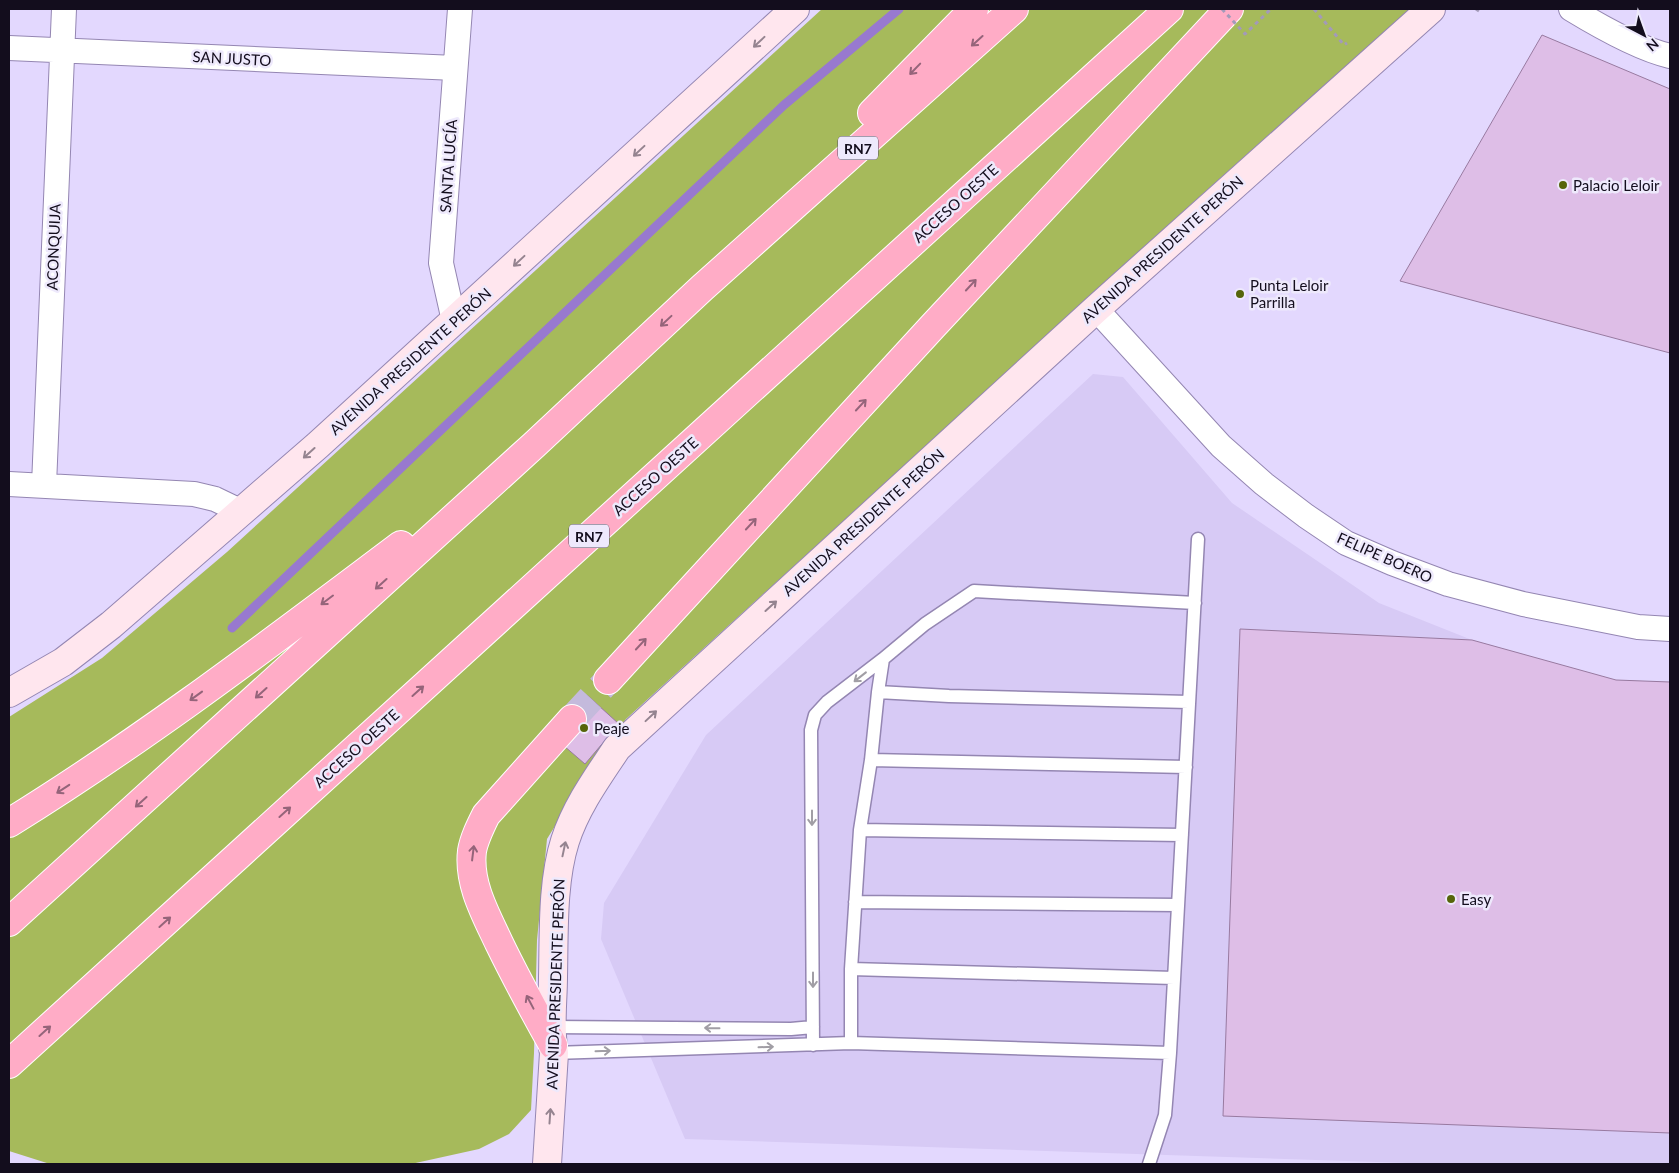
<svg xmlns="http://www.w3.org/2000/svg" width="1679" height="1173" viewBox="0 0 1679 1173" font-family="Lato,sans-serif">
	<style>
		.built { fill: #d7caf5 }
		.green { fill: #a6ba5b }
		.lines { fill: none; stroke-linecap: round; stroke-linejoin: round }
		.stream { stroke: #9879cf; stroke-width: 9 }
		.building { fill: #debee7; stroke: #987aa0 }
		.highway-tunnel { stroke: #c4badc; stroke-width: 28; stroke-dasharray: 28 14; stroke-linecap: butt }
		.lane-casing { stroke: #9486b2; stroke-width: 15 }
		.street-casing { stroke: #9486b2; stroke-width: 26 }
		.secondary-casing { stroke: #9486b2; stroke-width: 30 }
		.highway-casing { stroke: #fff; stroke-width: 30 }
		.path { stroke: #a39ab9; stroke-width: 3; stroke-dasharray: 4 4; stroke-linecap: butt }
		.lane { stroke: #fff; stroke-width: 12 }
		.street { stroke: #fff; stroke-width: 24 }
		.secondary { stroke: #ffe6ee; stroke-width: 28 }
		.highway { stroke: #ffacc6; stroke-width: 28 }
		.path-bridge { stroke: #a39ab9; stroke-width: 3; stroke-dasharray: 4 4; stroke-linecap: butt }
		.oneway { stroke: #95647a }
		.oneway2 { stroke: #958490 }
		.oneway3 { stroke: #a19ea5 }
		.poi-dot { fill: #56650a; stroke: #eee9fc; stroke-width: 2 }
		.labels { text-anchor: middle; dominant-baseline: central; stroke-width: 5; stroke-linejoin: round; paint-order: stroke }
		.shield { fill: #eee9fc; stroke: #554f60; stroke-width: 1 }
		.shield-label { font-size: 14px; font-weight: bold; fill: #130d1d }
		.street-label { font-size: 15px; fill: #130d1d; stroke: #eee9fc }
		.poi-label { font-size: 15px; fill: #130d1d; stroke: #eee9fc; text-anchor: start }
	</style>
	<rect width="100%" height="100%" fill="#e3d8fe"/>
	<!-- built -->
	<path class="built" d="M1093,374L1123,377L1232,503L1379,603L1472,640L1616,680L1670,682V1164H1439L685,1139L601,939L604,903L706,735Z"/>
	<!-- green -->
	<path class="green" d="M822,9H1410L1197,199L626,719L595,761L547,839L537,940L534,1053L531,1110L509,1134L479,1149L411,1164H50L9,1151V717L102,658L227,552Z"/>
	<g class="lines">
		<!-- stream -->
		<path class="stream" d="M232,628L784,105L899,9"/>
	</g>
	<!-- building -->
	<path class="building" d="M1542,35L1670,89V353L1400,281Z
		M1240,629L1472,640L1616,680L1670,682V1133L1223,1116Z
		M587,695L619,724L585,764L549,733Z"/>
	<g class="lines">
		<!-- highway-tunnel -->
		<path class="highway-tunnel" d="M572,719L608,680"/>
		<!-- lane casing -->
		<g class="lane-casing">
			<path id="lane" d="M878,692L949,696L1189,702
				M871,760L1186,767
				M860,830L1182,835
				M855,902L1178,905
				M851,969L1174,978
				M553,1027L791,1029L813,1027
				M851,1043V969L860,830L871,760L878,692L883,659
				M813,1045L811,730L815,715L827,702L883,659L925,624L974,591L1195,603
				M554,1053L851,1043L1170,1053
				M1149,1164L1165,1115L1170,1053L1198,539"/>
		</g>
		<!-- street casing -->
		<g class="street-casing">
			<path id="street" d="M1571,9C1599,26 1639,49 1670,56
				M9,48L455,68
				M1096,309L1221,446L1264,484L1306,516L1346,543L1392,563L1448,584L1523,604L1638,627L1670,629
				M454,321L441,263L460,9
				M9,484L194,494L215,499L242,512
				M44,485L64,9"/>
		</g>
		<!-- secondary casing -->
		<g class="secondary-casing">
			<path id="secondary" d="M9,693L63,662L111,625L318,445L795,9
				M547,1164L554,1053C549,1029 553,1001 553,977C554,933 552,882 565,841C576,807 597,778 617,748L1096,309L1431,9"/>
		</g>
		<!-- highway casing -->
		<g class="highway-casing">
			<path id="highway" d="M872,113L974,9
				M608,680L933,326L1229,9
				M9,823C145,739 273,641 401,545
				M9,922L534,445L702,288L1014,9
				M553,1045C534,1011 516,978 499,943C486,915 468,884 472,851C474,839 480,827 486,815L572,719
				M9,1064L1169,9"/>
		</g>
		<!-- path -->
		<path class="path" d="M1314,9L1344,45L1347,43
			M1476,9L1479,11"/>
		<!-- lane -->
		<use href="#lane" class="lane"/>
		<!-- street -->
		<use href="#street" class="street"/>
		<!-- secondary -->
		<use href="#secondary" class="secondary"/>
		<!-- highway -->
		<use href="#highway" class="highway"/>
		<!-- path-bridge -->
		<path class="path-bridge" d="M1222,9L1245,34L1271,9"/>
	</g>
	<!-- one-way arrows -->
	<defs><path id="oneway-shaft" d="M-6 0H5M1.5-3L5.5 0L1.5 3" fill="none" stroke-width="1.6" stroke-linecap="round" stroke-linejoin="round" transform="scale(1.25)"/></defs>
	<g class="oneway">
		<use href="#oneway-shaft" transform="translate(977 41) rotate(138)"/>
		<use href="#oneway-shaft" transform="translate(915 69) rotate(134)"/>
		<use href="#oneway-shaft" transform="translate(971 285) rotate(-47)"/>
		<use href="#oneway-shaft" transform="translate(666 321) rotate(137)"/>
		<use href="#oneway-shaft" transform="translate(861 405) rotate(-47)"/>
		<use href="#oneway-shaft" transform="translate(751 524) rotate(-47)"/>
		<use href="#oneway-shaft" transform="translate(381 584) rotate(138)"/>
		<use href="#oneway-shaft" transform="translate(327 600) rotate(143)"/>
		<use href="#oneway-shaft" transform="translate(641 644) rotate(-47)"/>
		<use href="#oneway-shaft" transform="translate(418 691) rotate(-42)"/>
		<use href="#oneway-shaft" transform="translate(261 693) rotate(138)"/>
		<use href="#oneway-shaft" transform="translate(196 696) rotate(144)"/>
		<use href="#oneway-shaft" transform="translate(63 789) rotate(147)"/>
		<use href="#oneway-shaft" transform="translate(141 802) rotate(138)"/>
		<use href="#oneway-shaft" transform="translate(285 812) rotate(-42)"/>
		<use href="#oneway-shaft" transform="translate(473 853) rotate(-83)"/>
		<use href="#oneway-shaft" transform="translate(165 922) rotate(-42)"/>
		<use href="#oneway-shaft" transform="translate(530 1002) rotate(-118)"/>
		<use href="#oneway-shaft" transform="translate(45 1031) rotate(-42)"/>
	</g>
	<g class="oneway2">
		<use href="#oneway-shaft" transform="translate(759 42) rotate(137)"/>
		<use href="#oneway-shaft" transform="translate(639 151) rotate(137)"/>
		<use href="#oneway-shaft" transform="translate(519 261) rotate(137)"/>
		<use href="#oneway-shaft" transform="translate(309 453) rotate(138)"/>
		<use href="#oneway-shaft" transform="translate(771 606) rotate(-42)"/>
		<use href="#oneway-shaft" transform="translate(651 716) rotate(-43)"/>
		<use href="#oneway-shaft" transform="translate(564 849) rotate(-78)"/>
		<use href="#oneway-shaft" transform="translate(550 1116) rotate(-86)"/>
	</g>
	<g class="oneway3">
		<use href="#oneway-shaft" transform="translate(860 677) rotate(142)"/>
		<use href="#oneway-shaft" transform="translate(812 818) rotate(90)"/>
		<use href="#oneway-shaft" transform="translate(813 980) rotate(90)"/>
		<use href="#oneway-shaft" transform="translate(712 1028) rotate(-179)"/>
		<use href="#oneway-shaft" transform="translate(766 1047) rotate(-2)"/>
		<use href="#oneway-shaft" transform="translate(603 1051) rotate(-2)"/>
	</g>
	<!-- markers -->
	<g class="poi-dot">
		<circle cx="1563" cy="185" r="5"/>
		<circle cx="1240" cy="294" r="5"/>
		<circle cx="584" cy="728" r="5"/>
		<circle cx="1451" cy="899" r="5"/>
	</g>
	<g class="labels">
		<!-- shield labels -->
		<g class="shield">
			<rect x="838" y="136.5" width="40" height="23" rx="4"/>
			<rect x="569" y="524.5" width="40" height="23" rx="4"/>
		</g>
		<g class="shield-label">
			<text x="858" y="148">RN7</text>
			<text x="589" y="536">RN7</text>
		</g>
		<!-- street labels -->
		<g class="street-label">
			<text transform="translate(232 58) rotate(3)">SAN JUSTO</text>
			<text transform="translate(448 166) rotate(-86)">SANTA LUCÍA</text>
			<text transform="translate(955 203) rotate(-42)">ACCESO OESTE</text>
			<text transform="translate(53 247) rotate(-88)">ACONQUIJA</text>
			<text transform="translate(1162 249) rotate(-42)">AVENIDA PRESIDENTE PERÓN</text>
			<text transform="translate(410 361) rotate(-42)">AVENIDA PRESIDENTE PERÓN</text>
			<text transform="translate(655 476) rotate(-42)">ACCESO OESTE</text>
			<text transform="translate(863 522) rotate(-42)">AVENIDA PRESIDENTE PERÓN</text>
			<text transform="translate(1385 557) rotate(24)">FELIPE BOERO</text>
			<text transform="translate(356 748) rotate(-42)">ACCESO OESTE</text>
			<text transform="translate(555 984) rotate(-88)">AVENIDA PRESIDENTE PERÓN</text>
		</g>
		<!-- poi labels -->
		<g class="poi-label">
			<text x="1573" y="185">Palacio Leloir</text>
			<text x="1250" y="285">Punta Leloir<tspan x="1250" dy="17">Parrilla</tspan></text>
			<text x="594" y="728">Peaje</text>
			<text x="1461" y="899">Easy</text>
		</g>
	</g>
	<!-- border -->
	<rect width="1679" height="1173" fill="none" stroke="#130d1d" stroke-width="20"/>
	<!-- north arrow -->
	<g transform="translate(1644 35) rotate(139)" stroke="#eee9fc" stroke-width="4" paint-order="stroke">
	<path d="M0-4L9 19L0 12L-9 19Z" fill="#130d1d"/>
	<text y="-8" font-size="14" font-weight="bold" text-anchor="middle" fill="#130d1d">N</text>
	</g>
</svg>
